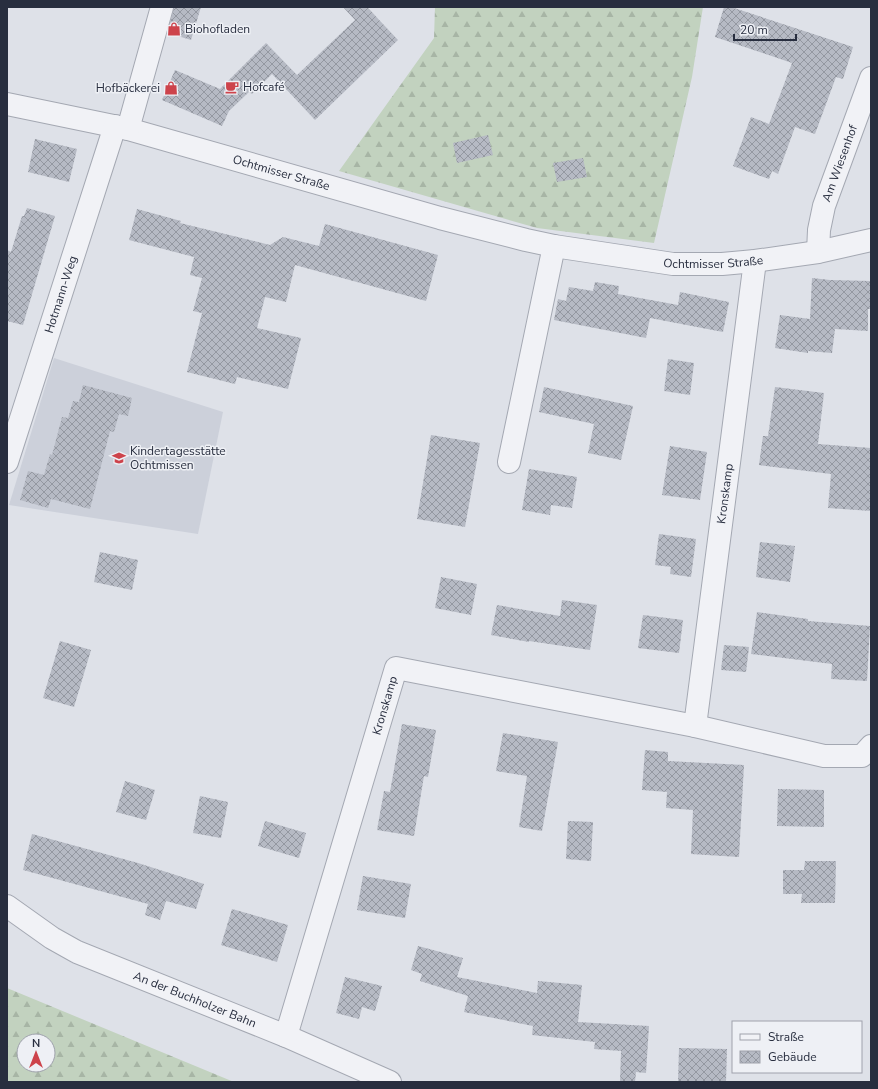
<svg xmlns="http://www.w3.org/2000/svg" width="878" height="1089" viewBox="0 0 878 1089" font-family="'Nunito Sans',sans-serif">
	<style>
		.built { fill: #ccd0da }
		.forest { fill: url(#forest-firs); fill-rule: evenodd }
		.building { fill: url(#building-cross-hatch) }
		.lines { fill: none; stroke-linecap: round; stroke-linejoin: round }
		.street-casing { stroke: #a4a8b2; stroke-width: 24 }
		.street { stroke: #f1f2f6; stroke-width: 22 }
		.labels { text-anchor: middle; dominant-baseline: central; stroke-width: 3; stroke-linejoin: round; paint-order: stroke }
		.poi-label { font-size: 12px; fill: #282e3f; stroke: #eef0f5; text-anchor: start }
		.street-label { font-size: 12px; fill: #282e3f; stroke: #eef0f5 }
	</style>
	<defs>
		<pattern id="forest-firs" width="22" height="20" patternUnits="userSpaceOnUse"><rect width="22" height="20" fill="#c2d2bf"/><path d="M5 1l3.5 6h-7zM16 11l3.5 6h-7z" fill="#a7b5a5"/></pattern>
		<pattern id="building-cross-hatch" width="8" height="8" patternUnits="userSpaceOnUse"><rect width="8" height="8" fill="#b6bac4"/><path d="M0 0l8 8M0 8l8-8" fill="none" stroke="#9498a1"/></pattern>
	</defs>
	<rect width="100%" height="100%" fill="#dee1e8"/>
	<!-- built -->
	<path class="built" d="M54,358L223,412L198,534L9,505Z"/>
	<!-- forest -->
	<path class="forest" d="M435,7H703L692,77L654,243L537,228L339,171L434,38Z
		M7,988L234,1082H7ZM24,1041H48V1065H24Z"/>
	<!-- building -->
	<path class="building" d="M174,7H201L191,40L168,33Z
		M343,7H367L398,40L315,120L272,74L252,94L249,92L229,111L222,126L162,100L175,70L220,89L266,43L297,75L355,20Z
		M724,7H731L853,47L843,79L836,77L815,134L795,127L778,174L772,171L769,179L733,166L751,117L769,124L792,63L715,37Z
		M488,135L493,155L457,163L453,143Z
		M35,139L77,149L69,182L28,172Z
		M583,158L587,177L557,182L553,163Z
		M27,208L55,216L23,325L7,321V250L11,252L22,216H24Z
		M137,209L181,221L180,223L270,245L283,237L319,246L325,224L438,255L426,301L295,265L286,302L265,297L257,328L301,338L288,389L237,377L235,384L187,372L202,313L193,311L202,278L190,275L194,257L129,240Z
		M812,278L830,280L871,281V309H868V331L835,329L832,353L808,351V353L775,348L780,315L810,319Z
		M595,282L619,286L618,294L678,305L680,292L729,302L723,332L650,318L646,338L554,320L558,299L566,301L569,287L593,291Z
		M668,359L694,363L690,395L664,391Z
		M83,385L132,398L128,416L119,414L114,432L110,431L90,509L51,499L48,508L20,500L28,471L44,475L50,454L52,455L62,417L68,418L73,401L79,402Z
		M544,387L633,406L621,460L588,453L594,424L539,412Z
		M775,387L824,393L818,444L871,448V511L828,508L831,474L759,465L763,436H768Z
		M431,435L480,443L465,527L417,519Z
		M670,446L707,452L700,500L662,495Z
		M529,469L577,477L572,508L551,505L550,515L522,510Z
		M659,534L696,539L691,577L670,574L671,567L655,565Z
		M760,542L795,546L790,582L756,577Z
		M100,552L138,560L132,590L94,582Z
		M441,577L477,584L471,615L435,608Z
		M562,600L597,605L590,650L529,641V642L491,635L497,605L560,616Z
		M757,612L808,619V621L870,626L867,681L831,679L832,664L751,654Z
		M643,615L683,620L679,653L638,648Z
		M60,641L91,650L74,707L43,698Z
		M724,645L749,647L746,672L721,670Z
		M402,724L436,730L428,777L424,776L414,836L377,830L384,791L390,792Z
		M503,733L558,742L542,831L519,827L527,776L496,771Z
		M645,750L668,752V761L744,765L739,857L691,854L693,810L666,808L667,792L642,790Z
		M125,781L155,790L146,820L116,812Z
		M778,789L824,790V827L777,826Z
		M200,796L228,802L221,838L193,833Z
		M265,821L306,833L299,858L258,846Z
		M568,821L593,822L591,861L566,859Z
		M32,834L138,863L204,884L196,909L166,901L160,920L145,915L148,904L23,870Z
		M805,861H836L835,903H801L802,894H783V870H804Z
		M363,876L411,884L405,918L357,910Z
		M232,909L288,925L277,962L221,945Z
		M418,946L463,958L457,977L537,993L538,981L582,985L578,1022L649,1026L646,1073L636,1072L635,1082H620L621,1051L594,1049L595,1042L532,1035L533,1026L464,1012L468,996L420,981L422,974L411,970Z
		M345,977L382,986L375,1011L362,1007L359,1019L336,1013Z
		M679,1048L727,1049L726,1082H678Z"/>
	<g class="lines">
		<!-- street casing -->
		<g class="street-casing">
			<g id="street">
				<path id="s1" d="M7,104L128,129L440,218L526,240L554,246L673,264H722L755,261L818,252L871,240"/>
				<path d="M128,129L162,7"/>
				<path id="s2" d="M818,252L819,230L824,206L871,78"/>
				<path id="s3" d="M7,462L115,126"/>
				<path d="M509,462L554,246"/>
				<path d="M695,726L824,756H862L871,746"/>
				<path id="s4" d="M7,906L52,938L77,952L286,1036L390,1082"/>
				<path id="s5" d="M286,1036L396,668L695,726L755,261"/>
			</g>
		</g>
		<!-- street -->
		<use href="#street" class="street"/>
	</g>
	<!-- icons -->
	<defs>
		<g id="shop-bare" transform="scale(1.08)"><path d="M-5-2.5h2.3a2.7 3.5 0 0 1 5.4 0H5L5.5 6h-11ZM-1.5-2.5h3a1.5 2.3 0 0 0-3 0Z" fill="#cd434b" stroke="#eef0f5" stroke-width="2.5" paint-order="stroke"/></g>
		<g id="cafe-bare" transform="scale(1.08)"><path d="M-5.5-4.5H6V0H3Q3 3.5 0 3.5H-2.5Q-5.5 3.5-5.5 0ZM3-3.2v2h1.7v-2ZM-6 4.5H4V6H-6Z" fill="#cd434b" stroke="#eef0f5" stroke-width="2.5" paint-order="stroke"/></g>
		<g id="school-bare" transform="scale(1.08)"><path d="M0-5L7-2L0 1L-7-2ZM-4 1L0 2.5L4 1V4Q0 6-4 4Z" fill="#cd434b" stroke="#eef0f5" stroke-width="2.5" paint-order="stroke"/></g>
	</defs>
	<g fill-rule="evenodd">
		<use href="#shop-bare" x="174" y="29"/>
		<use href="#cafe-bare" x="232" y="87"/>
		<use href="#shop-bare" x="171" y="88"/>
		<use href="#school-bare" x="119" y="458"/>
	</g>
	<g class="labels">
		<!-- poi labels -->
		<g class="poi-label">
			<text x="185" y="29">Biohofladen</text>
			<text x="243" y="87">Hofcafé</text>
			<text x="160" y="88" text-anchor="end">Hofbäckerei</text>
			<text x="130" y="451">Kindertagesstätte<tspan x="130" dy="14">Ochtmissen</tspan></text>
		</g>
		<!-- street labels -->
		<g class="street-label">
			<text stroke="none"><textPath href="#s2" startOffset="92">Am Wiesenhof</textPath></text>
			<text stroke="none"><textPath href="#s1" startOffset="283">Ochtmisser Straße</textPath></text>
			<text stroke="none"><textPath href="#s1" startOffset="726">Ochtmisser Straße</textPath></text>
			<text stroke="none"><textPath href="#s3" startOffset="176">Hotmann-Weg</textPath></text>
			<text stroke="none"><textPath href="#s5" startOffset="923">Kronskamp</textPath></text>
			<text stroke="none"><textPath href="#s5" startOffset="345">Kronskamp</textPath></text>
			<text stroke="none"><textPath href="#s4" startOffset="211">An der Buchholzer Bahn</textPath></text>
		</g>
	</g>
	<!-- border -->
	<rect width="878" height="1089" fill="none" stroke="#282e3f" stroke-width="16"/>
	<!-- legend -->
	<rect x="732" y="1021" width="130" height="52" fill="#eef0f5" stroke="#9fa2ac"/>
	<rect x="740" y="1034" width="20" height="6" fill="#f1f2f6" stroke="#9fa2ac"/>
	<text x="768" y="1041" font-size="12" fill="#282e3f">Straße</text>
	<rect x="740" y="1051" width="20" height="12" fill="url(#building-cross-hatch)" stroke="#9fa2ac"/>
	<text x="768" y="1061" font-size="12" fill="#282e3f">Gebäude</text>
	<!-- north arrow -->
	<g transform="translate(36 1053)"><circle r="19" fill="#eef0f5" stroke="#9fa2ac"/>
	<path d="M0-3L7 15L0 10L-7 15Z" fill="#cd434b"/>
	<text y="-6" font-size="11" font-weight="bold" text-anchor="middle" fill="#282e3f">N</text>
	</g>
	<!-- scale -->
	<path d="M734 34v6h62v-6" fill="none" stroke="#282e3f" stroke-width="2"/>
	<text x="740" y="34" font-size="12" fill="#282e3f" stroke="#eef0f5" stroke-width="3" paint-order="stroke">20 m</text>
</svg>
